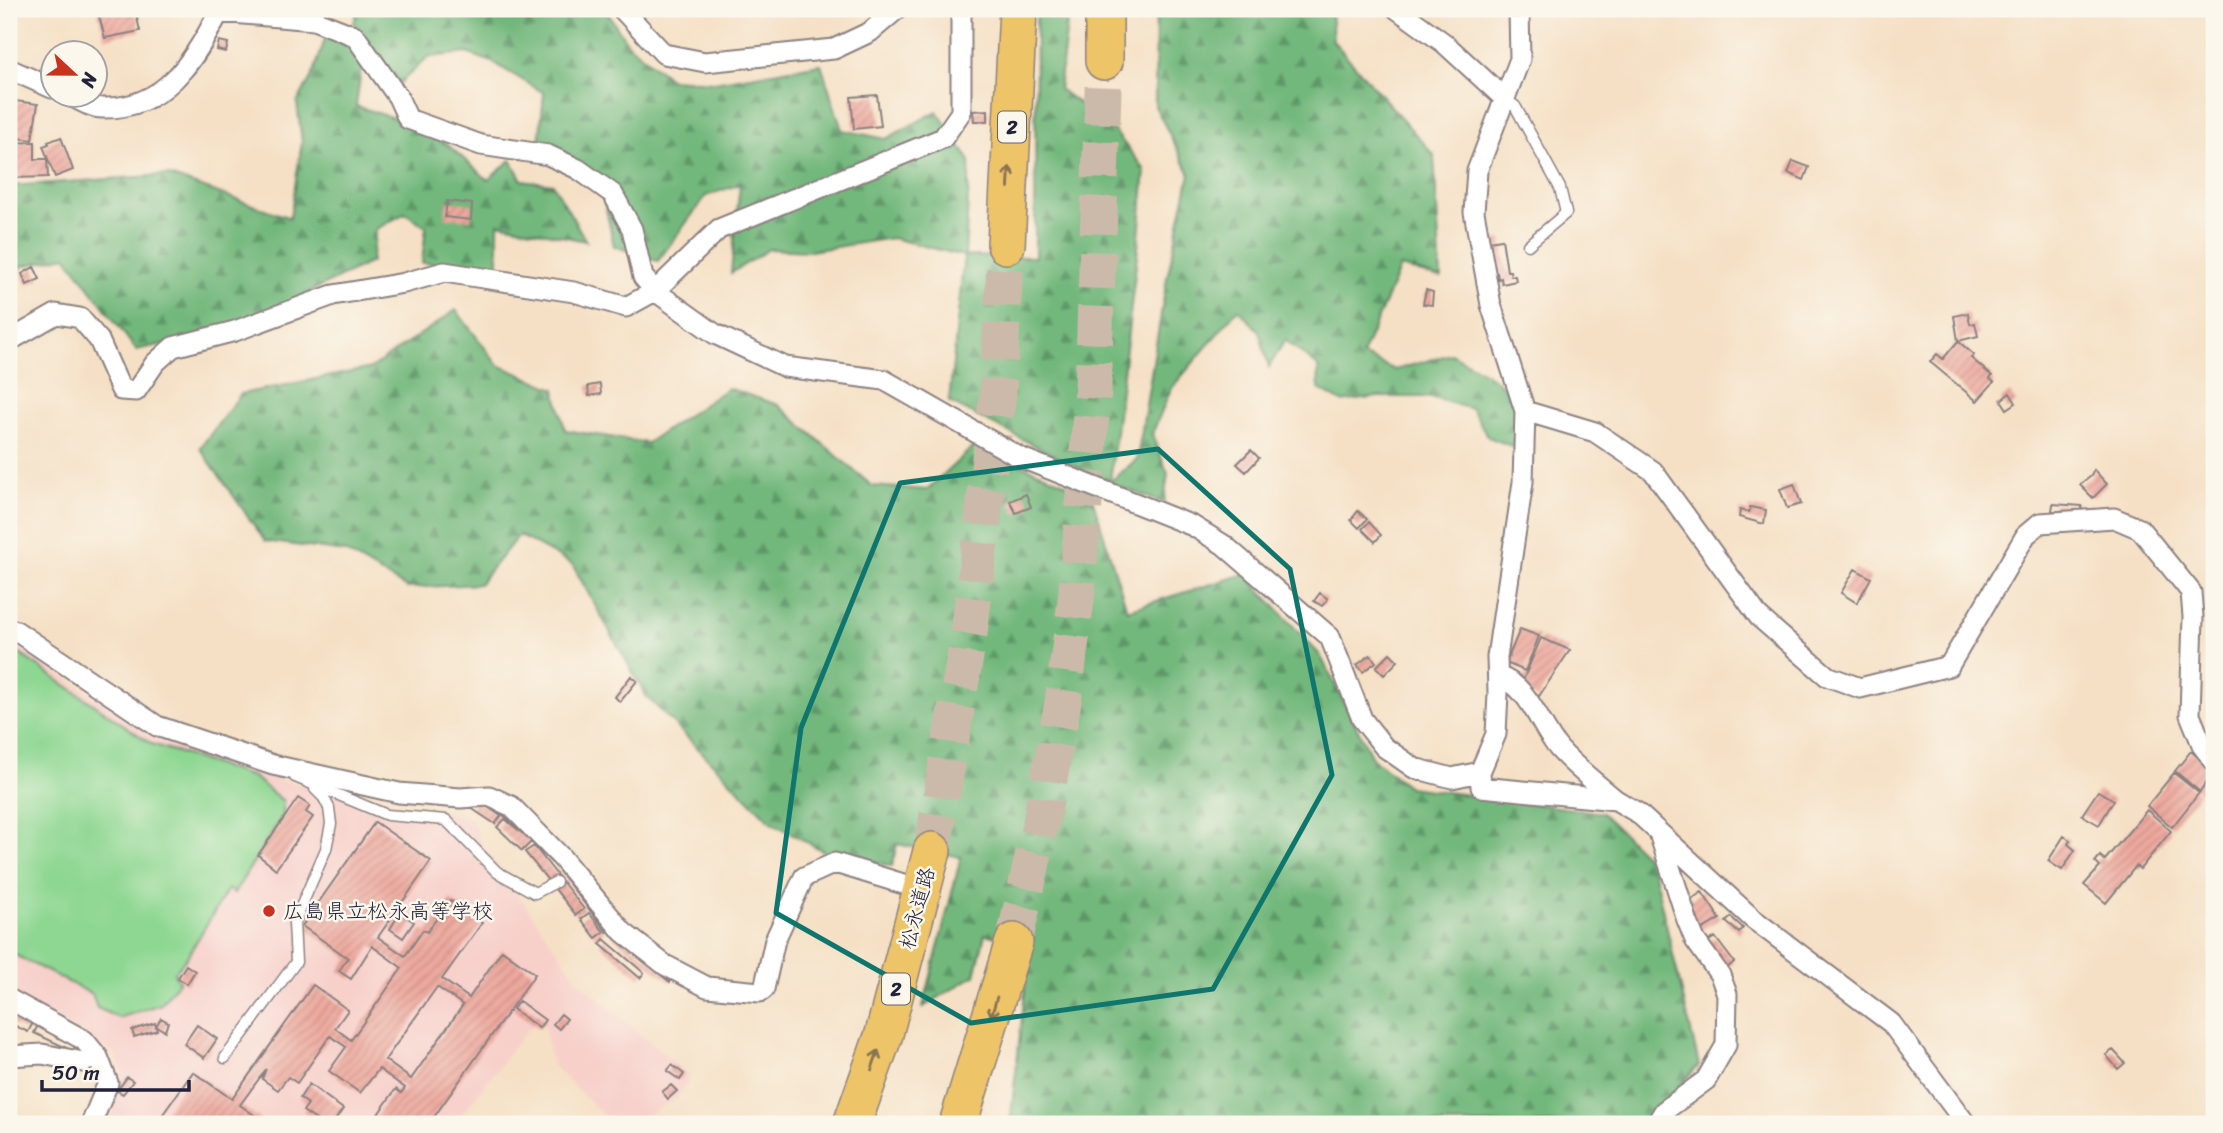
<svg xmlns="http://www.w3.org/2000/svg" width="2223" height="1133" viewBox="0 0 2223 1133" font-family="Sriracha,'Klee One',sans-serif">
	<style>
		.built { fill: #f7d0ca }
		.forest { fill: url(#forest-firs); stroke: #4a6d5c; stroke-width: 2 }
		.green { fill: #8ed792; stroke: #587c66; stroke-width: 2 }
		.building { fill: url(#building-hatch); fill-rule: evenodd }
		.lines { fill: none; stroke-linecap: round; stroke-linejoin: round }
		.highway-tunnel { stroke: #cbbaa9; stroke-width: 37; stroke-dasharray: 37 18; stroke-linecap: butt }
		.lane-casing { stroke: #8c8180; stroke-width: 13 }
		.street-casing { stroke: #8c8180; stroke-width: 23 }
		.highway-casing { stroke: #8c8180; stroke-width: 40 }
		.lane { stroke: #fff; stroke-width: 10 }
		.street { stroke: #fff; stroke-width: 19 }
		.highway { stroke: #eec469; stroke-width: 37 }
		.oneway { stroke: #887352 }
		.marked { fill: none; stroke: #0f766e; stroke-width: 5; stroke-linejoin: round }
		.poi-dot { fill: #c8321e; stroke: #fbf7ec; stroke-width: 2.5 }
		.labels { text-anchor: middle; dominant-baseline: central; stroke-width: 5; stroke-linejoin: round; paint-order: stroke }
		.shield { fill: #fbf7ec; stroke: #636270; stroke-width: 2 }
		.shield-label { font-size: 19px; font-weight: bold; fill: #22223b }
		.street-label { font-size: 21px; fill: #22223b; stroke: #fbf7ec }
		.poi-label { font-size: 21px; fill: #22223b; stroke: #fbf7ec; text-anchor: start }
	</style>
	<defs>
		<pattern id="forest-firs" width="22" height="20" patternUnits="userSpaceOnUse" patternTransform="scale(1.75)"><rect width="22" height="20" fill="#72b87c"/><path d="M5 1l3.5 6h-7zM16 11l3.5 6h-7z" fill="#5d9567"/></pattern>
		<pattern id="building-hatch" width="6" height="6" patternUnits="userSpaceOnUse" patternTransform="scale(1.75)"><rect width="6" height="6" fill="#eda89d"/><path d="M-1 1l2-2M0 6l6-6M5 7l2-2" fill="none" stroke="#cb9088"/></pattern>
	</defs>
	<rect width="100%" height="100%" fill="#fbf7ec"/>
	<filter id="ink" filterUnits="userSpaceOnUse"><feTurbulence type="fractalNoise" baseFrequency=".0143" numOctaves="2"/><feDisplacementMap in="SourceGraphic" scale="14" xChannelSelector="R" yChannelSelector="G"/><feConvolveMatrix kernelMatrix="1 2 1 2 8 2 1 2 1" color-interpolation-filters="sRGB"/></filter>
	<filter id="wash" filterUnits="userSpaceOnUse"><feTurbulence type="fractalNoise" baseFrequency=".00686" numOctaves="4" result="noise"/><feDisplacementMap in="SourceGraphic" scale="28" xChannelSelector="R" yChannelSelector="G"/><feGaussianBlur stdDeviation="1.57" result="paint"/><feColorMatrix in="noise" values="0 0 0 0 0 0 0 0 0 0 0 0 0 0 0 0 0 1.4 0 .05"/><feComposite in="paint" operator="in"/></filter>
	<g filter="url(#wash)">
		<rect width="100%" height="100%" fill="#f5e0c5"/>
		<!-- built -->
		<path class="built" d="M9,642L14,643L153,737L285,782L337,789L405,805L417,811H445L473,820L479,839L580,983L690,1075L677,1099L638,1120L625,1124H612L552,1064L543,1021L526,1031L454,1124H100L122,1071L114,1053L9,992Z"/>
		<!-- forest -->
		<path class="forest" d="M358,9H605L628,44L670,79L714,82L821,64L842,130L886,139L937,111L970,161L965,256L1035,257L1036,9H1069L1059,89L1111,127L1145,170L1138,248L1110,482L1137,459L1167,278L1190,174L1155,106L1156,9H1331L1333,41L1434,155L1441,278L1400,267L1362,355L1395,370L1451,354C1478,369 1511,381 1517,415C1519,424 1515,438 1514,447L1488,437L1472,409L1430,397H1378L1341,402L1319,389L1318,366L1285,340L1269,367L1259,331L1238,309L1171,389L1152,434L1168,474L1164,503L1109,483L949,402L964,256L892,238L810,251L769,249L731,273L740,184L706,196L658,261L614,246L603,195L539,144L544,93L492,62L467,53L428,57L400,83L354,23Z
			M327,33L363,56L356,106L403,121L448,145L488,180L511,160L522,180L553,184L586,241L498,223V268L461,264L422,263L426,227L405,213L376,229L371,262L248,322L179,341L136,350L66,256L23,266L9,284V186L167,175L290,218L302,142L297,103L314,72Z
			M456,310L498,365L555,389L565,430L647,443L728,388L778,405L872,486L927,490L975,445L1091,494L1127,610L1245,574L1320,655L1373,759L1409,787L1602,813L1651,861L1699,1065L1644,1124H1010L1030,946L985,934L975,975L923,1007L961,857L897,844L892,866L823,851L771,822L646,696L572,564L519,535L479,584L407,588L345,552L265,541L200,448L241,394L371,368Z"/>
		<!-- green -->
		<path class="green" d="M17,652L152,744L253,777L283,801V815L234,893L228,889L187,957L174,974L179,981L161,1004L119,1018L97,1008L92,994L9,952V654Z"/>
		<g id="blocks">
			<!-- building -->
			<path class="building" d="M97,9H135L140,31L105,38Z
				M219,41L228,43L226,52L217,50Z
				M9,73L17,75L10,106H9Z
				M877,95L881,126L854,129L851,97Z
				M15,101L38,104L32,140L9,137Z
				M988,110V121H974L973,111Z
				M61,137L73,170L55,177L43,146L49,144L48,142Z
				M35,142V159H47L48,177L12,178L9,143Z
				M1793,161L1809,167L1804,180L1788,173Z
				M447,201L472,204L471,220L445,217Z
				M1502,239L1507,271H1510L1511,276H1515L1516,281L1502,284L1501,278L1498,279L1497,273H1493L1488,241Z
				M34,267L40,279L27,285L22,274Z
				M1426,290L1433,292L1432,305L1423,304Z
				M1968,313L1970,324L1975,323L1978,336L1958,341L1954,316Z
				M1958,341L1974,355L1971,358L1992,376L1990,379L1994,382L1977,401L1930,362L1937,354L1943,359Z
				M600,384L601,394L589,396L588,386Z
				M2010,393L2016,403L2007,409L2001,400Z
				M1251,450L1259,458L1246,472L1237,464Z
				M2094,470L2107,484L2093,498L2080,485L2091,476Z
				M1794,484L1801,504L1787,508L1780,489Z
				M1026,494L1031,507L1016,513L1010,501Z
				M2053,504L2082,506V513L2052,511Z
				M1750,507L1766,510L1764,524L1739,517L1740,510L1749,512Z
				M1358,511L1367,519L1359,528L1351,520Z
				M1369,522L1381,535L1375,542L1362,529Z
				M1855,569L1871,578L1857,603L1841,593Z
				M1320,593L1328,599L1322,606L1314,601Z
				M1520,629L1539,636L1525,671L1506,663Z
				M1541,638L1570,650L1537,699L1520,687Z
				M1390,653L1398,661L1384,675L1376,667Z
				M1370,655L1376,662L1363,672L1357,665Z
				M631,676L637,681L620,702L615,697Z
				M2191,751L2214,772L2200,792L2175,771Z
				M2174,773L2199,793L2172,827L2147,806Z
				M2098,791L2114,800L2099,825L2082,815Z
				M298,798L310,806L306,812L313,817L276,869L258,855Z
				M474,802L482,803L501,816L495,824L471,808Z
				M497,804L555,858L552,863L531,842L522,851L497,827L505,819L523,834L507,818L493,808Z
				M2147,810L2171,831L2140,869L2136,866L2106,903L2084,885L2100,867L2095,862L2100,856L2105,860Z
				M375,822L431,861L378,937L405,956L423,930L427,932L450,900L482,923L442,979L469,998L502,950L535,974L429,1124H371L396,1089L401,1093L405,1088L379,1069L360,1093L329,1071L346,1047L330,1036L297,1083L288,1077L278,1090L262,1079L266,1069L240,1105L267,1124H156L193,1072L232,1099L313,985L348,1010L335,1028L351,1040L402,968L372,946L351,979L339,971L348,958L302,926ZM437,987L463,1005L411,1079L385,1060Z
				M2064,836L2070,840L2068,844L2075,850L2062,870L2048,861Z
				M534,846L584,909L576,915L525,852Z
				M565,869L612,928L607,932L560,872Z
				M1702,892L1720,919L1699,931L1685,904Z
				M400,913L414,922L403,938L390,929Z
				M589,913L604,932L596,938L581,919Z
				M1731,917L1743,928L1739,933L1726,922Z
				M615,932L673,978L670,982L612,936Z
				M1715,937L1734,962L1726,969L1706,943Z
				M604,939L644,973L640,978L600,944Z
				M186,965L195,971L187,984L178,978Z
				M519,1001L545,1020L539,1028L513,1009Z
				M9,1006L35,1019L28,1032L9,1023Z
				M561,1014L567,1019L559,1029L553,1024Z
				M161,1018L168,1022L165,1031L156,1026Z
				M39,1023L77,1042L73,1051L34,1033Z
				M155,1023L157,1030L134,1037L132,1030Z
				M197,1025L217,1039L204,1058L184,1044Z
				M2113,1050L2125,1063L2118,1069L2106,1055Z
				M672,1065L684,1074L680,1080L667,1071Z
				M127,1077L133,1081L123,1094L117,1091Z
				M309,1084L343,1109L332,1124H322L303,1111L308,1104L300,1098Z
				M671,1085L677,1091L668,1099L662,1092Z"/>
		</g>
	</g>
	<g filter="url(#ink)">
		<use href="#blocks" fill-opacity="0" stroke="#8c8180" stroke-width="2"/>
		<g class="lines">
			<!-- highway-tunnel -->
			<path class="highway-tunnel" d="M932,851L969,633L998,394L1006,245
				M1014,942L1042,817L1063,702L1076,601L1093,390L1104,61"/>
			<!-- lane casing -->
			<g class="lane-casing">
				<path id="lane" d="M1505,99L1515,106L1560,188L1566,213L1528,245
					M295,777L387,815L446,820L497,872L535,893L556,882
					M225,1058L296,962L294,923L326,849L331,824L329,808L324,798L315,789"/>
			</g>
			<!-- street casing -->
			<g class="street-casing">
				<path id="street" d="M622,9L664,54L705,62L834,49L870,32L897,9
					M1397,9L1444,43L1505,99
					M9,69L52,88
					M67,94C77,99 91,108 102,108C164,110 194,61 219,12L314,20L355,36L398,97L408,119L481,145L548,155L578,169L613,194L632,229L643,277L655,291L715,334L785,367L884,380L1019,457L1193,526L1224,545L1330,637L1362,719L1384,747L1414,768L1452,778L1480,772L1496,734L1498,693L1497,657L1523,482L1525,411L1491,305L1474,212L1477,171L1520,59L1519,9
					M9,341L56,314L80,318L99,340L121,390L136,391L155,363L173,347L235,331L333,295L404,283L444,272L574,292L626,307L655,291L719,229L943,138L961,112V9
					M1525,411L1595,432L1653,471L1759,617L1827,676L1860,688L1949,666L2026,535L2040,523L2114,518L2140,529L2191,592L2193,617L2190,715L2203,747L2214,761
					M9,629L16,631L157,726L273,765L399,793L460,798L489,796L511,806L561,857L623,932L665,965L707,987L760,992L764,989L775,940L804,877L835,863L923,890
					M1498,676C1530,686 1539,726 1559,749C1576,768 1597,784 1616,800
					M1480,772L1481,787L1616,800L1638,813L1753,919L1891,1023L1966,1124
					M9,999L84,1040L98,1057L108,1083L91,1124
					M9,1056L42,1054L83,1062L98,1057
					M1656,1124L1664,1111L1706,1080L1726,1045L1727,994L1720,975L1695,940L1687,920L1659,833"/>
			</g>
			<!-- highway casing -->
			<g class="highway-casing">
				<path id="highway" d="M1104,9V61
					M1006,245L1018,9
					M852,1124L884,1034L932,851
					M958,1124L1014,942"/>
			</g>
			<!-- lane -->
			<use href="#lane" class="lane"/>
			<!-- street -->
			<use href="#street" class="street"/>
			<!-- highway -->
			<use href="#highway" class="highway"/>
		</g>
		<!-- one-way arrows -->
		<defs><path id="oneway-shaft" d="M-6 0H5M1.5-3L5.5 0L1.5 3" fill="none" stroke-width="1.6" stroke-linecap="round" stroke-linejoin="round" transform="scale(1.75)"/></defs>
		<g class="oneway">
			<use href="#oneway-shaft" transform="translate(1009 177) rotate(-87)"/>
			<use href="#oneway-shaft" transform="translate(994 1007) rotate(106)"/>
			<use href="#oneway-shaft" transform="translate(875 1060) rotate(-71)"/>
		</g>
	</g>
	<!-- marked area -->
	<path class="marked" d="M1158,449L1290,569L1332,775L1213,989L971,1023L776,913L801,728L900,483Z"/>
	<!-- markers -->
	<circle class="poi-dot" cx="269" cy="911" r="7"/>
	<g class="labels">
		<!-- shield labels -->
		<g class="shield">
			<rect x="998" y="111.5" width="28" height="31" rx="5"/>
			<rect x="882" y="973.5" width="28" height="31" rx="5"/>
		</g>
		<g class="shield-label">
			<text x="1012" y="127">2</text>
			<text x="896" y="989">2</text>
		</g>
		<!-- street labels -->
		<g class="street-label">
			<text transform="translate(917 908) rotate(-75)">松永道路</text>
		</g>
		<!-- poi labels -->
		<g class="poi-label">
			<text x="283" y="911">広島県立松永高等学校</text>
		</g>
	</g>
	<!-- margin -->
	<rect width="2223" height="1133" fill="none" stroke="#fbf7ec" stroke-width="35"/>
	<!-- north arrow -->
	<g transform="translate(74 74) rotate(112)"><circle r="33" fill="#fbf7ec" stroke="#a4a2a5" stroke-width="2"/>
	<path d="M0-5L12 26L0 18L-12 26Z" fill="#c8321e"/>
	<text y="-10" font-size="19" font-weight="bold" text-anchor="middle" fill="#22223b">N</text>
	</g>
	<!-- scale -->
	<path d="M42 1080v10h147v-10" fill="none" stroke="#22223b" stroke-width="3.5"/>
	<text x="52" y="1080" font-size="21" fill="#22223b" stroke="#fbf7ec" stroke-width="5" paint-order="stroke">50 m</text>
</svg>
